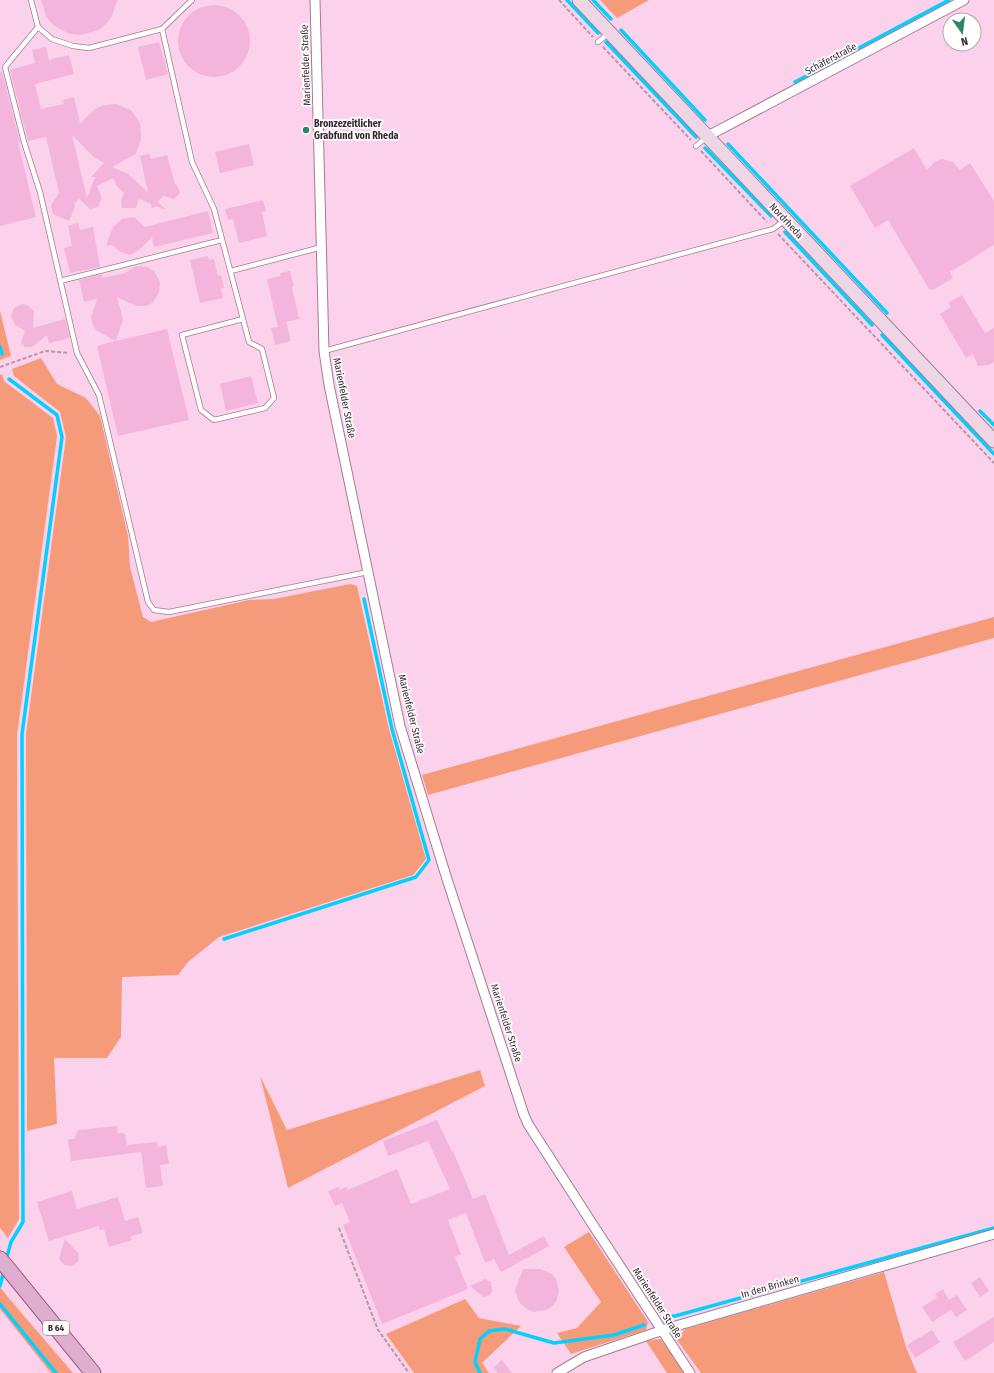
<svg xmlns="http://www.w3.org/2000/svg" width="994" height="1373" viewBox="0 0 994 1373" font-family="'Fira Sans Condensed',sans-serif">
	<style>
		.green { fill: #f69b7a }
		.lines { fill: none; stroke-linecap: round; stroke-linejoin: round }
		.stream { stroke: #02d1fe; stroke-width: 3.5 }
		.building { fill: #f3b5dc; fill-rule: evenodd }
		.service-casing { stroke: #a37c94; stroke-width: 6 }
		.minor-casing { stroke: #a37c94; stroke-width: 11 }
		.secondary-casing { stroke: #a37c94; stroke-width: 15 }
		.primary-casing { stroke: #965b82; stroke-width: 17 }
		.path { stroke: #b897ab; stroke-width: 2; stroke-dasharray: 4 2; stroke-linecap: butt }
		.service { stroke: #fff; stroke-width: 4.5 }
		.minor { stroke: #fff; stroke-width: 9 }
		.secondary { stroke: #efd6e6; stroke-width: 13 }
		.primary { stroke: #dfadce; stroke-width: 15 }
		.poi-dot { fill: #2a8860; stroke: #fff; stroke-width: 1.5 }
		.labels { text-anchor: middle; dominant-baseline: central; stroke-width: 3.5; stroke-linejoin: round; paint-order: stroke }
		.shield { fill: #fff; stroke: #746870; stroke-width: 1 }
		.shield-label { font-size: 9px; font-weight: bold; fill: #382832 }
		.street-label { font-size: 10px; fill: #382832; stroke: #fff }
		.poi-label { font-size: 10px; font-weight: bold; fill: #382832; stroke: #fff; text-anchor: start }
	</style>
	<rect width="100%" height="100%" fill="#fcd1eb"/>
	<!-- green -->
	<path class="green" d="M600,0H649L617,18Z
		M0,311L11,356L0,360Z
		M41,358L57,384L86,398L100,416L128,536L130,567L143,617L151,622L249,600L274,599L350,584L357,586L389,729L426,859L413,875L219,937L188,962L178,975L122,977L121,1037L107,1058H54L57,1124L27,1131L26,734L66,437L60,412L14,376L12,369Z
		M2,374L4,381L53,418L57,436L17,735L19,1219L8,1238L0,1228V375Z
		M994,617V638L428,795L422,775Z
		M480,1070L485,1086L288,1188L260,1076L287,1130Z
		M589,1232L648,1322L646,1330L571,1354L557,1333L577,1328L601,1302L564,1247Z
		M884,1272L906,1347L917,1373H701L677,1340L685,1329Z
		M0,1287L7,1296L73,1373H51L0,1309Z
		M465,1299L479,1318L521,1326L482,1363L489,1373H414L386,1334Z
		M661,1339L684,1373H667L646,1341Z"/>
	<g class="lines">
		<!-- stream -->
		<path class="stream" d="M567,0L598,33
			M593,0L611,19
			M621,30L705,120
			M606,42L696,137
			M795,82L949,0
			M728,144L887,313
			M705,148L771,216
			M785,232L872,325
			M882,335L994,454
			M0,347L2,354
			M980,411L994,425
			M224,939L416,877L429,860L392,729L364,599
			M6,1260L11,1242L23,1222L22,734L62,437L57,415L9,379
			M0,1286L4,1270
			M0,1304L56,1373
			M670,1316H675L994,1228
			M480,1373L475,1362L480,1339L489,1331L505,1329L554,1343L614,1335L644,1325"/>
	</g>
	<!-- building -->
	<path class="building" d="M41,0H117L112,16L106,24L98,30L81,35L70,34L54,26L47,18Z
		M178 41a36 36 0 1 1 72 0a36 36 0 1 1-72 0Z
		M159,42L168,74L146,80L138,47Z
		M46,47L49,60L69,55L74,74L35,84L41,109L64,104L63,100L74,97L80,123L95,109L104,105L116,104L131,110L140,123L141,139L136,154L112,167L128,174L148,192L140,156L149,154L151,159L167,155L175,184L178,187L180,193L174,199L163,196L158,202L166,210L155,206L152,209L151,204L139,199L136,208H122L121,201L124,193L117,186L113,178L97,186L102,198L98,207L90,209L78,198L76,203L74,202L75,207L69,221L53,214L51,205L59,193L46,137L28,141L10,70L35,63L32,50ZM72,135L94,157L104,163L91,177H95L87,198Z
		M2,71L20,143H18L36,217L0,226V72Z
		M249,144L254,165L220,173L215,152Z
		M914,148L927,170L935,162L942,159L953,162L960,170L970,163L994,201V245L950,272L953,278L933,290L929,289L888,220L875,228L850,186Z
		M263,200L266,211L262,212L267,236L239,243L233,219L228,220L225,209Z
		M208,211L213,233L154,247L152,237L139,250L130,255L119,251L112,245L106,246L113,227L122,219L134,217L145,227Z
		M78,223L80,230L93,227L100,267L70,273L64,248L72,246L68,226Z
		M208,256L209,260L214,259L218,276L221,275L224,288L221,289L223,298L200,303L190,260Z
		M136,266L147,267L154,271L160,282L159,293L152,303L146,306H136L117,297L123,319L116,341L167,329L189,420L118,436L97,346L115,341L96,330L93,325L91,318L97,299L84,302L79,280L102,274V278L125,273Z
		M290,271L294,286L292,287L299,319L286,322L291,341L275,345L271,328L278,327L267,279L281,276L280,273Z
		M962,295L985,333L994,328V362L988,365L978,366L973,354L966,358L940,314L951,307L948,303Z
		M22,304L27,305L34,311L33,328L65,319L70,338L49,343L47,335L32,347H25L21,342L25,331L15,325L11,316L14,308Z
		M251,376L258,403L226,411L220,384Z
		M437,1120L452,1152L453,1151L473,1199L485,1194L509,1255L544,1236L549,1246L501,1272L494,1259L485,1263L466,1213L448,1220L461,1254L455,1257L468,1289L382,1324L343,1225L350,1222L342,1203L335,1206L328,1191L339,1187L340,1190L347,1187L348,1190L397,1169L411,1204L450,1189L428,1141L388,1156L383,1141Z
		M117,1126L118,1133H125L127,1145L157,1142L158,1147L166,1145L169,1164L160,1165L163,1186L146,1188L141,1152L71,1161L68,1139H74L78,1130Z
		M72,1191L77,1209L118,1197L125,1221L138,1217L143,1233L131,1236L132,1240L109,1247L104,1229L100,1230L99,1226L49,1241L37,1202Z
		M65,1239L79,1254L78,1262L72,1266L64,1265L59,1259Z
		M523,1269H541L552,1274L556,1279L559,1291L556,1302L551,1307L546,1310L534,1312L528,1310L519,1302L515,1290Z
		M980,1277L989,1291L980,1297L971,1283Z
		M485,1279L491,1282L492,1291L490,1295L483,1297L470,1286Z
		M943,1289L949,1300L957,1295L967,1310L956,1317L951,1310L932,1322L922,1307L937,1298L935,1294Z
		M994,1317V1342L965,1361L953,1342Z
		M932,1330L940,1342L915,1358L907,1345Z
		M502,1360L512,1373H498L493,1368Z"/>
	<g class="lines">
		<!-- service casing -->
		<g class="service-casing">
			<path id="service" d="M31,0L38,27L52,39L73,46L89,48L162,29L192,0
				M38,27L5,67L24,142L40,192L77,353L99,395L148,602L154,610L169,612L368,572
				M162,29L192,162L214,209L243,319L182,335L201,410L214,420L265,408L274,398L262,349L249,342L243,319
				M598,42L609,33
				M696,146L707,137
				M231,271L322,247
				M60,281L222,240
				M324,351L773,229L784,221"/>
		</g>
		<!-- minor casing -->
		<g class="minor-casing">
			<path id="minor" d="M315,0L324,351L329,385L400,726L446,876L524,1115L528,1124L593,1225L690,1373
				M708,136L964,0
				M557,1373L584,1357L669,1328L994,1234"/>
		</g>
		<!-- secondary casing -->
		<g class="secondary-casing">
			<path id="secondary" d="M579,0L994,441"/>
		</g>
		<!-- primary casing -->
		<g class="primary-casing">
			<path id="primary" d="M0,1259L93,1373"/>
		</g>
		<!-- path -->
		<path class="path" d="M559,0L593,37
			M603,47L691,140
			M701,151L767,222
			M778,234L994,463
			M0,367L45,351L69,353
			M339,1228L378,1330L409,1373"/>
		<!-- service -->
		<use href="#service" class="service"/>
		<!-- minor -->
		<use href="#minor" class="minor"/>
		<!-- secondary -->
		<use href="#secondary" class="secondary"/>
		<!-- primary -->
		<use href="#primary" class="primary"/>
	</g>
	<!-- markers -->
	<circle class="poi-dot" cx="306" cy="130" r="4"/>
	<g class="labels">
		<!-- shield labels -->
		<rect class="shield" x="43" y="1321" width="26" height="14" rx="3"/>
		<g class="shield-label">
			<text x="56" y="1328">B 64</text>
		</g>
		<!-- street labels -->
		<g class="street-label">
			<text transform="translate(831 59) rotate(-28)">Schäferstraße</text>
			<text transform="translate(306 65) rotate(-92)">Marienfelder Straße</text>
			<text transform="translate(786 221) rotate(47)">Nordrheda</text>
			<text transform="translate(344 398) rotate(79)">Marienfelder Straße</text>
			<text transform="translate(411 714) rotate(76)">Marienfelder Straße</text>
			<text transform="translate(506 1023) rotate(72)">Marienfelder Straße</text>
			<text transform="translate(770 1287) rotate(-16)">In den Brinken</text>
			<text transform="translate(657 1303) rotate(57)">Marienfelder Straße</text>
		</g>
		<!-- poi labels -->
		<g class="poi-label">
			<text x="314" y="124">Bronzezeitlicher<tspan x="314" dy="12">Grabfund von Rheda</tspan></text>
		</g>
	</g>
	<!-- north arrow -->
	<g transform="translate(962 32) rotate(166)"><circle r="19" fill="#ffffff" stroke="#afa9ad"/>
	<path d="M0-3L7 15L0 10L-7 15Z" fill="#2a8860"/>
	<text y="-6" font-size="11" font-weight="bold" text-anchor="middle" fill="#382832">N</text>
	</g>
</svg>
